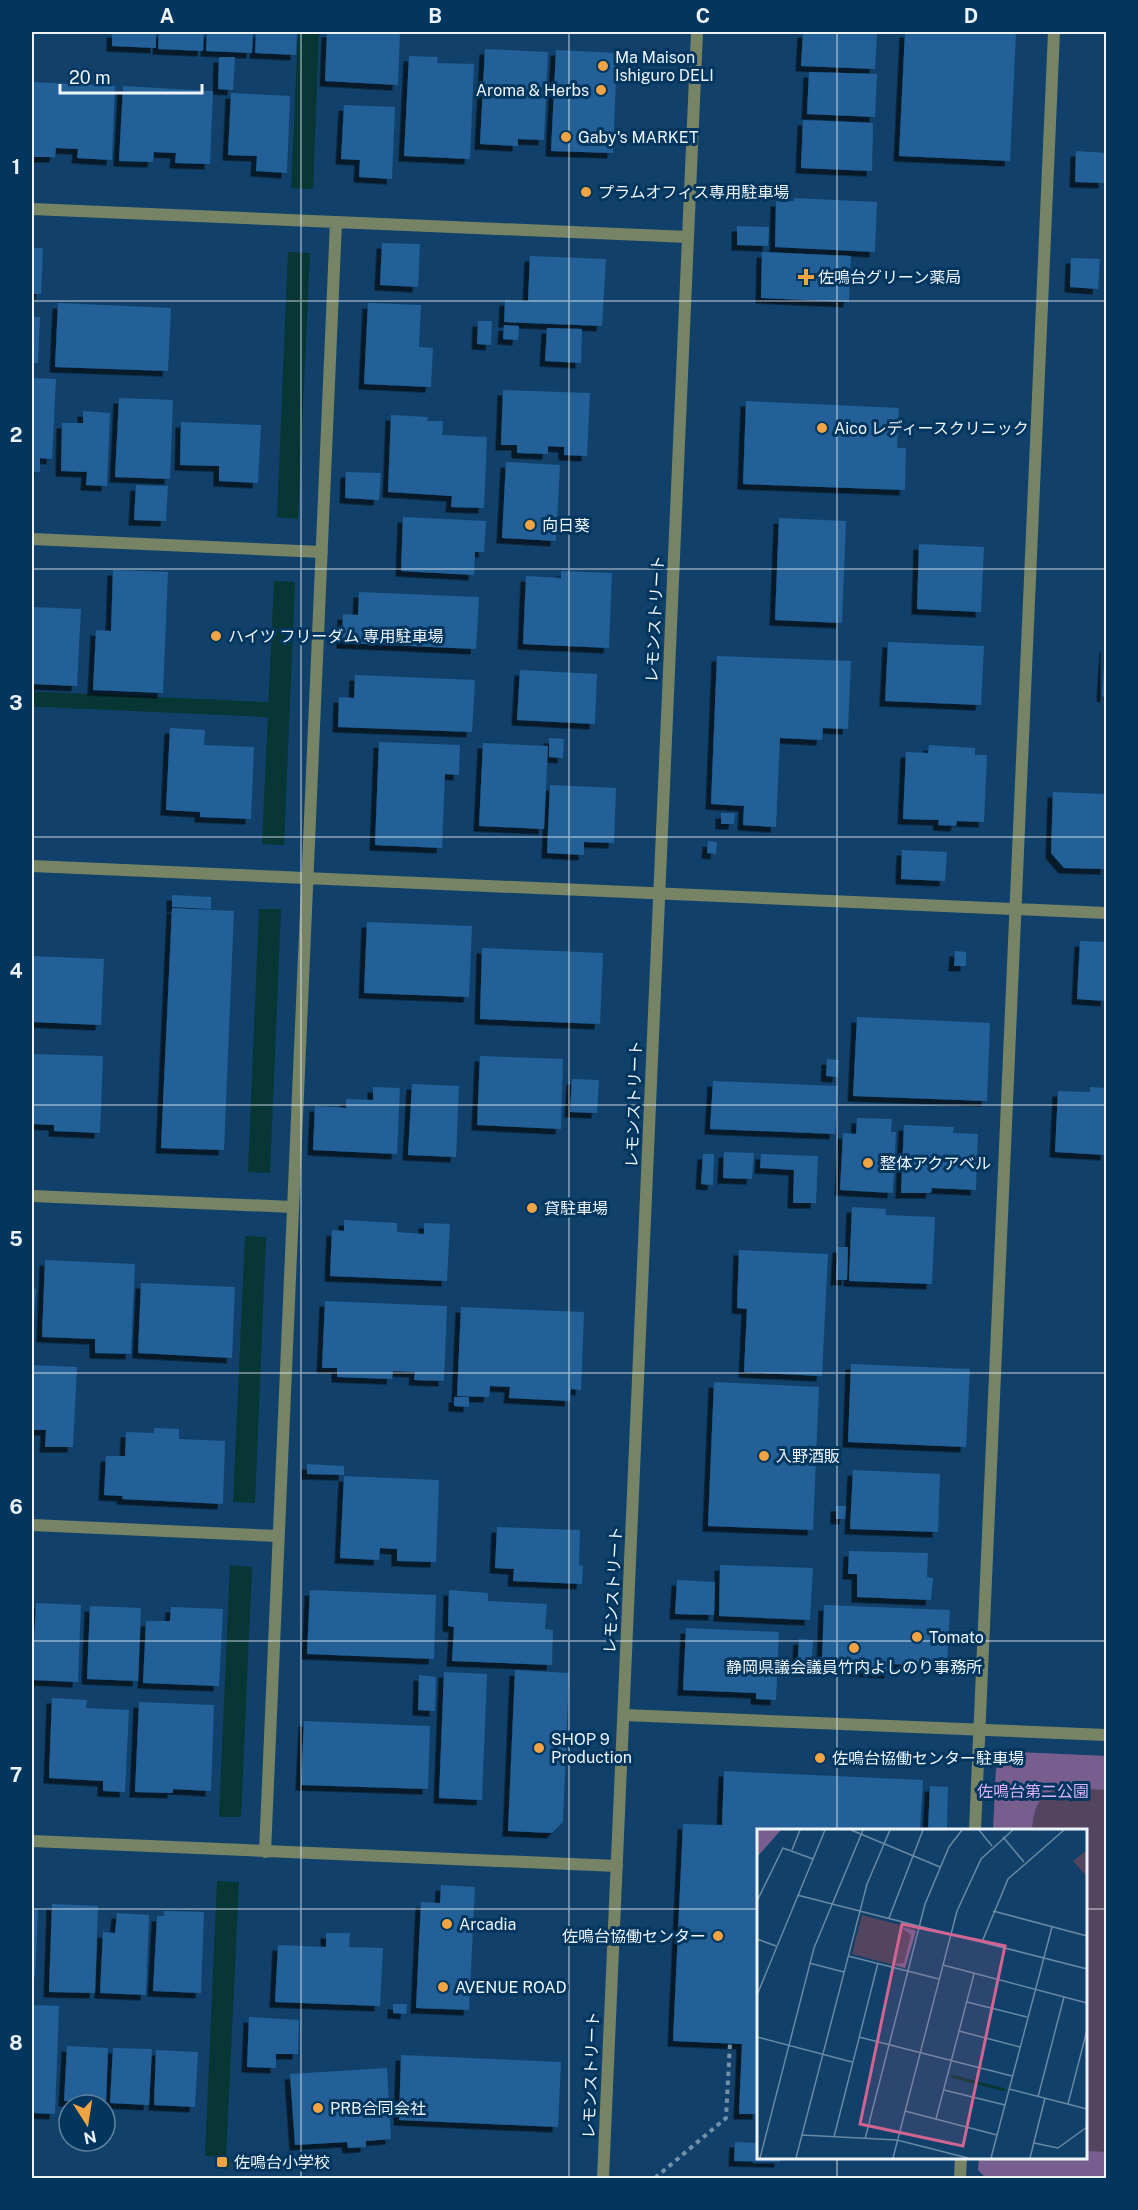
<svg xmlns="http://www.w3.org/2000/svg" width="1138" height="2210" viewBox="0 0 1138 2210" font-family="'Public Sans','Noto Sans JP',sans-serif">
	<style>
		.green { fill: #534460 }
		.forest { fill: #785e8f }
		.water { fill: #083634 }
		.lines { fill: none; stroke-linecap: round; stroke-linejoin: round }
		.stream { stroke: #083634; stroke-width: 15 }
		.building { fill: #216097; filter: url(#shadow) }
		.path { stroke: #7491aa; stroke-width: 4; stroke-dasharray: 4.5 4.5; stroke-linecap: butt }
		.minor { stroke: #768465; stroke-width: 12 }
		.tertiary { stroke: #768465; stroke-width: 12 }
		.grid { fill: none; stroke: #ecf3f9; stroke-width: 1.5; stroke-opacity: 0.55 }
		.poi-dot { fill: #f3a442; stroke: #03365e; stroke-width: 2 }
		.labels { text-anchor: middle; dominant-baseline: central; stroke-width: 6; stroke-linejoin: round; paint-order: stroke }
		.poi-label { font-size: 16px; fill: #ecf3f9; stroke: #03365e; text-anchor: start }
		.street-label { font-size: 16px; fill: #ecf3f9; stroke: #03365e }
		.park-label { font-size: 16px; fill: #d9b1fc; stroke: #03365e }
		.inset-river { fill: none; stroke: #083634; stroke-width: 3 }
		.inset-road { fill: none; stroke: #6988a3; stroke-width: 1.5 }
		.view { fill: #d16592; fill-opacity: 0.15; stroke: #d16592; stroke-width: 3 }
		.inset-edge { fill: none; stroke: #ecf3f9; stroke-width: 3 }
		.neatline { fill: none; stroke: #ecf3f9; stroke-width: 2 }
		.grid-label { font-size: 20px; text-anchor: middle; font-weight: bold; fill: #ecf3f9 }
	</style>
	<defs>
		<filter id="shadow"><feDropShadow dx="-5.5" dy="5.5" stdDeviation="0" flood-color="#0009"/></filter>
	</defs>
	<rect width="100%" height="100%" fill="#11416a"/>
	<!-- green -->
	<path class="green" d="M1015,1752L1106,1756V2178H986L978,2170L979,2158H1086V1830H993L996,1769Z"/>
	<!-- forest -->
	<path class="forest" d="M1015,1752L1106,1756V1790C1067,1788 1035,1778 1032,1830H993L996,1769Z
		M1086,2151L1106,2152V2178H986L978,2170L979,2158H1086Z"/>
	<!-- water -->
	<path class="water" d="M298,32H319L313,189L291,188Z
		M288,252L310,253L298,519L277,517Z
		M274,581L295,582L284,845L262,844Z
		M259,909H281L270,1173L248,1172Z
		M245,1236L266,1237L255,1503L233,1502Z
		M230,1565L252,1567L241,1817H219Z
		M217,1881L239,1882L226,2157L205,2156Z"/>
	<g class="lines">
		<!-- stream -->
		<path class="stream" d="M32,699L279,710"/>
	</g>
	<!-- building -->
	<path class="building" d="M112,32H156V48L112,46Z
		M159,32H204L203,51L158,49Z
		M207,32H253L252,53L206,51Z
		M256,32H297L296,55L255,53Z
		M327,32L400,33L398,85L325,81Z
		M803,32L877,33L875,69L801,66Z
		M905,32H1016L1010,161L899,156Z
		M485,49L548,52L544,140L518,139V146L480,144Z
		M556,50L617,53L613,153L551,151Z
		M409,56L438,57L437,63L474,64L470,159L404,156Z
		M219,57H235L233,90L218,89Z
		M809,72L877,74L875,117L807,114Z
		M32,82L115,86L112,160L77,158L78,149L56,148L55,157H32Z
		M123,86L213,91L210,164L175,163L176,153L154,152L153,162L119,161Z
		M231,93L290,96L287,173L256,171L257,156L228,155Z
		M344,105L395,107L392,179L359,177L360,160L341,159Z
		M803,120L873,123L872,171L801,168Z
		M1076,151L1106,153L1104,183L1075,182Z
		M794,198L877,202L875,252L775,247L776,201H794Z
		M737,226L769,227L768,246L737,245Z
		M382,243L420,244L418,287L380,285Z
		M32,248H43L41,294H32Z
		M762,252L851,256L849,302L761,298Z
		M530,256L606,259L602,326L504,322L505,300L528,301Z
		M1071,258L1100,259L1098,289L1070,287Z
		M58,303L171,308L168,371L55,367Z
		M368,303L421,305L419,347L433,348L431,387L364,384Z
		M32,317H40L38,363H32Z
		M478,321H492L491,345L477,344Z
		M504,325L519,326L518,340L503,339Z
		M547,328L582,329L581,363L545,361Z
		M32,378L56,379L52,459L40,458V472H32Z
		M503,390L590,393L587,456L564,455V447L548,446V454L517,453V445H501Z
		M119,398L173,400L170,479L115,477Z
		M746,401L899,408L897,448H906L905,490L743,484Z
		M83,411L110,413L107,486L86,485L87,472L61,471L62,423H83Z
		M391,415L428,417L427,421H443L442,435L487,437L484,508L451,507L452,496L388,492Z
		M181,422L261,425L258,483L219,481V466L180,465Z
		M506,462L560,465L556,541L502,538Z
		M346,472L381,473L379,500L345,498Z
		M136,485L168,486L166,521L134,520Z
		M403,517L486,521L484,552H475L474,575L401,571Z
		M779,518L846,521L842,623L775,620Z
		M919,544L984,547L981,612L917,609Z
		M113,570L168,572L163,693L93,690L96,630L111,631Z
		M561,571L612,573L609,648L523,644L526,576L561,578Z
		M359,592L479,597L476,649L342,643L343,614L358,615Z
		M32,607L81,609L77,686L32,684Z
		M888,642L984,646L981,705L885,701Z
		M1105,646H1106V697L1102,696Z
		M717,656L851,661L848,729L823,728L822,740L780,738L776,827L743,825L744,806L711,804Z
		M520,670L597,674L595,724L517,720Z
		M355,675L475,680L472,732L338,727L339,697L354,698Z
		M170,728L205,730L204,745L254,747L251,819L200,817V812L166,810Z
		M549,738L564,739L563,758L549,757Z
		M379,742L460,745L459,775L445,774L442,848L375,845Z
		M483,743L548,746L544,829L479,826Z
		M929,745L975,748V755H987L984,822L957,821L956,826L938,825L939,820L903,819L906,752L928,753Z
		M550,785L616,788L614,843L584,842V855L547,853Z
		M1053,792L1106,794V869L1064,868L1051,853Z
		M721,813H735L734,824H721Z
		M708,841L717,842L716,854L707,853Z
		M902,850L947,852L945,881L901,879Z
		M172,895L211,897V909L172,907Z
		M172,908L234,911L224,1150L161,1148Z
		M367,922L472,926L469,997L364,993Z
		M1080,941L1106,942V1001L1077,999Z
		M482,948L603,953L600,1024L480,1019Z
		M955,951L966,952V966H954Z
		M32,956L104,959L101,1025L32,1022Z
		M857,1017L990,1023L987,1101L853,1096Z
		M32,1054L103,1056L100,1133L54,1131V1125L32,1124Z
		M480,1056L563,1059L561,1129L477,1125Z
		M827,1059L839,1060L838,1077L826,1076Z
		M572,1079L599,1080L597,1113L570,1112Z
		M713,1081L838,1086L835,1134L710,1129Z
		M412,1084L459,1086L456,1157L408,1155Z
		M373,1087L400,1088L397,1154L313,1150L315,1106L346,1108V1099L373,1100Z
		M1090,1087L1106,1088V1155L1055,1152L1058,1091L1090,1092Z
		M857,1118L892,1119L891,1132H896L893,1193L840,1190L843,1133L856,1134Z
		M904,1125L954,1127L953,1133L978,1134L976,1190L932,1188L931,1193H901Z
		M724,1152L754,1153L752,1179L723,1178Z
		M703,1154H714L713,1185L701,1184Z
		M761,1154L818,1156L816,1203H793L794,1170L760,1168Z
		M852,1207L886,1209V1215L935,1217L932,1284L849,1281Z
		M344,1220L397,1223V1232L424,1234V1223L450,1224L447,1281L330,1276L332,1230L344,1231Z
		M838,1247H848L847,1280H836Z
		M739,1250L828,1254L822,1376L744,1372L747,1309L737,1308Z
		M45,1260L135,1264L131,1354L95,1353V1339L42,1337Z
		M141,1283L235,1287L232,1358L138,1353Z
		M32,1289H36L33,1336H32Z
		M325,1301L447,1306L444,1381L414,1380L415,1372L393,1371L392,1379L337,1377V1368H322Z
		M461,1307L584,1312L581,1390L571,1389L570,1401L509,1398L510,1387L490,1386L489,1397L457,1396Z
		M851,1364L970,1369L966,1447L848,1442Z
		M32,1365L77,1367L73,1447H45L46,1430H32Z
		M714,1382L819,1387L813,1530L708,1526Z
		M454,1397H469V1407L454,1406Z
		M154,1428L179,1429V1439L225,1441L223,1504L122,1499L123,1496L104,1495L106,1456H125L126,1432L154,1433Z
		M307,1464L344,1466V1475L307,1474Z
		M853,1470L940,1474L938,1532L850,1529Z
		M344,1476L439,1480L436,1562L397,1561V1549L380,1548L379,1560L340,1558Z
		M836,1506H846L845,1519H836Z
		M497,1527L580,1530L579,1565L583,1566L582,1584L513,1581L514,1569L495,1568Z
		M849,1551L928,1553L927,1577L933,1578L931,1600L857,1597V1574H848Z
		M720,1565L813,1568L810,1620L719,1616Z
		M677,1580L715,1582L714,1615L675,1614Z
		M310,1590L436,1595L434,1659L307,1654Z
		M449,1590L488,1593V1601L547,1604L545,1629L553,1630L552,1665L452,1661L454,1627L448,1626Z
		M36,1603L81,1605L78,1682L32,1680Z
		M824,1605L950,1610L947,1666L890,1664V1673L852,1671V1662L822,1661Z
		M90,1606L141,1608L138,1681L87,1679Z
		M171,1607L223,1609L219,1686L143,1683L146,1621H170Z
		M686,1628L779,1632L776,1700L756,1699V1693L683,1690Z
		M799,1639L813,1640L811,1671H797Z
		M515,1670L569,1673L563,1822L552,1833L508,1831Z
		M444,1672L487,1674L482,1800L439,1798Z
		M419,1675L436,1677L435,1711L418,1710Z
		M52,1698L87,1700L86,1708L129,1710L125,1792L103,1791V1781L49,1778Z
		M139,1702L214,1705L211,1791L173,1789V1793L135,1792Z
		M304,1721L430,1726L428,1789L301,1785Z
		M724,1771L923,1780L920,1830H758V2114H739L742,2044L673,2041L683,1824L722,1825Z
		M930,1786L948,1787L947,1830H928Z
		M441,1885L475,1887L469,2010L416,2008L421,1902L440,1903Z
		M52,1904L98,1906L95,1993L49,1992Z
		M32,1909L38,1910L35,1977H32Z
		M164,1911L204,1912L201,1993L153,1991L157,1916H164Z
		M117,1913L149,1915L146,1995L100,1993L103,1932L115,1933Z
		M326,1933H350L349,1947L383,1948L380,2006L275,2002L278,1945L326,1947Z
		M393,2004H407L406,2014L393,2013Z
		M32,2005L59,2006L55,2114L32,2113Z
		M249,2017L299,2020L298,2054H276V2068L247,2067Z
		M67,2046L108,2048L106,2103L64,2101Z
		M113,2048L152,2049L149,2105L110,2103Z
		M156,2050L198,2052L195,2107L154,2105Z
		M401,2055L561,2062L558,2127L399,2120Z
		M387,2068L391,2139L366,2141V2147L348,2148L347,2142L295,2145L290,2074Z
		M735,2142L758,2143V2158H780V2162L734,2161Z"/>
	<g class="lines">
		<!-- path -->
		<path class="path" d="M655,2178L726,2118L730,2043"/>
		<!-- minor -->
		<path class="minor" d="M32,209L688,237
			M32,539L322,552
			M32,866L1106,913
			M32,1196L293,1207
			M32,1525L279,1536
			M624,1715L1106,1735
			M975,1830L1054,32
			M32,1841L617,1866
			M265,1852L336,222
			M960,2178L961,2158"/>
		<!-- tertiary -->
		<path class="tertiary" d="M603,2178L697,32"/>
	</g>
	<!-- grid -->
	<path class="grid" d="M301,32V2178M569,32V2178M837,32V1830M32,301H1106M32,569H1106M32,837H1106M32,1105H1106M32,1373H1106M32,1641H1106M32,1909H758M1086,1909H1106M837,2158V2178"/>
	<!-- markers -->
	<g class="poi-dot">
		<circle cx="603" cy="66" r="6"/>
		<circle cx="601" cy="90" r="6"/>
		<circle cx="566" cy="137" r="6"/>
		<circle cx="586" cy="192" r="6"/>
		<path d="M803 268h6v6h6v6h-6v6h-6v-6h-6v-6h6z"/>
		<circle cx="822" cy="428" r="6"/>
		<circle cx="530" cy="525" r="6"/>
		<circle cx="216" cy="636" r="6"/>
		<circle cx="868" cy="1163" r="6"/>
		<circle cx="532" cy="1208" r="6"/>
		<circle cx="764" cy="1456" r="6"/>
		<circle cx="917" cy="1637" r="6"/>
		<circle cx="854" cy="1648" r="6"/>
		<circle cx="539" cy="1748" r="6"/>
		<circle cx="820" cy="1758" r="6"/>
		<circle cx="447" cy="1924" r="6"/>
		<circle cx="718" cy="1936" r="6"/>
		<circle cx="443" cy="1987" r="6"/>
		<circle cx="318" cy="2108" r="6"/>
		<rect x="216" y="2156" width="12" height="12" rx="3"/>
	</g>
	<g class="labels">
		<!-- poi labels -->
		<g class="poi-label">
			<text x="615" y="57">Ma Maison<tspan x="615" dy="18">Ishiguro DELI</tspan></text>
			<text x="589" y="90" text-anchor="end">Aroma &amp; Herbs</text>
			<text x="578" y="137">Gaby's MARKET</text>
			<text x="598" y="192">プラムオフィス専用駐車場</text>
			<text x="818" y="277">佐鳴台グリーン薬局</text>
			<text x="834" y="428">Aico レディースクリニック</text>
			<text x="542" y="525">向日葵</text>
			<text x="228" y="636">ハイツ フリーダム 専用駐車場</text>
			<text x="880" y="1163">整体アクアベル</text>
			<text x="544" y="1208">貸駐車場</text>
			<text x="776" y="1456">入野酒販</text>
			<text x="929" y="1637">Tomato</text>
			<text x="854" y="1667" text-anchor="middle">静岡県議会議員竹内よしのり事務所</text>
			<text x="551" y="1739">SHOP 9<tspan x="551" dy="18">Production</tspan></text>
			<text x="832" y="1758">佐鳴台協働センター駐車場</text>
			<text x="459" y="1924">Arcadia</text>
			<text x="706" y="1936" text-anchor="end">佐鳴台協働センター</text>
			<text x="455" y="1987">AVENUE ROAD</text>
			<text x="330" y="2108">PRB合同会社</text>
			<text x="234" y="2162">佐鳴台小学校</text>
		</g>
		<!-- street labels -->
		<g class="street-label">
			<text transform="translate(655 619) rotate(-87)">レモンストリート</text>
			<text transform="translate(634 1104) rotate(-88)">レモンストリート</text>
			<text transform="translate(613 1590) rotate(-87)">レモンストリート</text>
			<text transform="translate(591 2075) rotate(-88)">レモンストリート</text>
		</g>
		<!-- park labels -->
		<g class="park-label">
			<text x="1033" y="1791">佐鳴台第二公園</text>
		</g>
	</g>
	<!-- overview -->
	<g transform="translate(757 1829)">
		<rect width="330" height="330" fill="#11416a"/>
		<path d="M330,21V48L316,32ZM105,86L158,100L148,139L95,125Z" fill="#534460"/>
		<path d="M0,1H24L0,28ZM144,98L159,102L148,139L135,135L147,134L154,106Z" fill="#785e8f"/>
		<path class="inset-river" d="M194,247L248,261"/>
		<path class="inset-road" d="M94,1L183,38M222,1L235,17M246,8L267,33M35,21L43,1M40,66L330,140M0,72L26,19L56,30M236,82L330,107M132,89L166,1M0,110L19,117M225,113L251,50L307,1M91,127L182,150M52,134L87,143M186,136L330,174M0,166L68,1M210,173L270,188M202,202L263,218M0,208L95,233M102,208L255,247M252,260L330,280M187,261L248,276M281,268L307,168M311,275L330,201M148,282L240,306M179,290L217,145M45,306L140,311L211,329M77,308L121,134M108,310L168,75L192,18L205,1M277,314L301,319L330,298M3,329L57,119L106,1M39,329L110,55L133,1M136,329L200,82L224,30L256,1M234,329L295,98M273,329L288,269"/>
		<path class="view" d="M145,95L248,117L206,317L103,295Z"/>
		<rect width="330" height="330" class="inset-edge"/>
	</g>
	<!-- border -->
	<rect width="1138" height="2210" fill="none" stroke="#03365e" stroke-width="66"/>
	<!-- north arrow -->
	<g transform="translate(87 2123) rotate(168)"><circle r="28" fill="#03365e" stroke="#60829c" stroke-width="1.5"/>
	<path d="M0-4.5L10 22L0 15L-10 22Z" fill="#f3a442"/>
	<text y="-9" font-size="16" font-weight="bold" text-anchor="middle" fill="#ecf3f9">N</text>
	</g>
	<!-- scale -->
	<path d="M60 84v9h142v-9" fill="none" stroke="#ecf3f9" stroke-width="3"/>
	<text x="69" y="84" font-size="18" fill="#ecf3f9" stroke="#03365e" stroke-width="4.5" paint-order="stroke">20 m</text>
	<rect x="33" y="33" width="1072" height="2144" class="neatline"/>
	<g class="grid-label">
		<text x="167" y="23">A</text>
		<text x="435" y="23">B</text>
		<text x="703" y="23">C</text>
		<text x="971" y="23">D</text>
		<text x="16" y="174">1</text>
		<text x="16" y="442">2</text>
		<text x="16" y="710">3</text>
		<text x="16" y="978">4</text>
		<text x="16" y="1246">5</text>
		<text x="16" y="1514">6</text>
		<text x="16" y="1782">7</text>
		<text x="16" y="2050">8</text>
	</g>
</svg>
